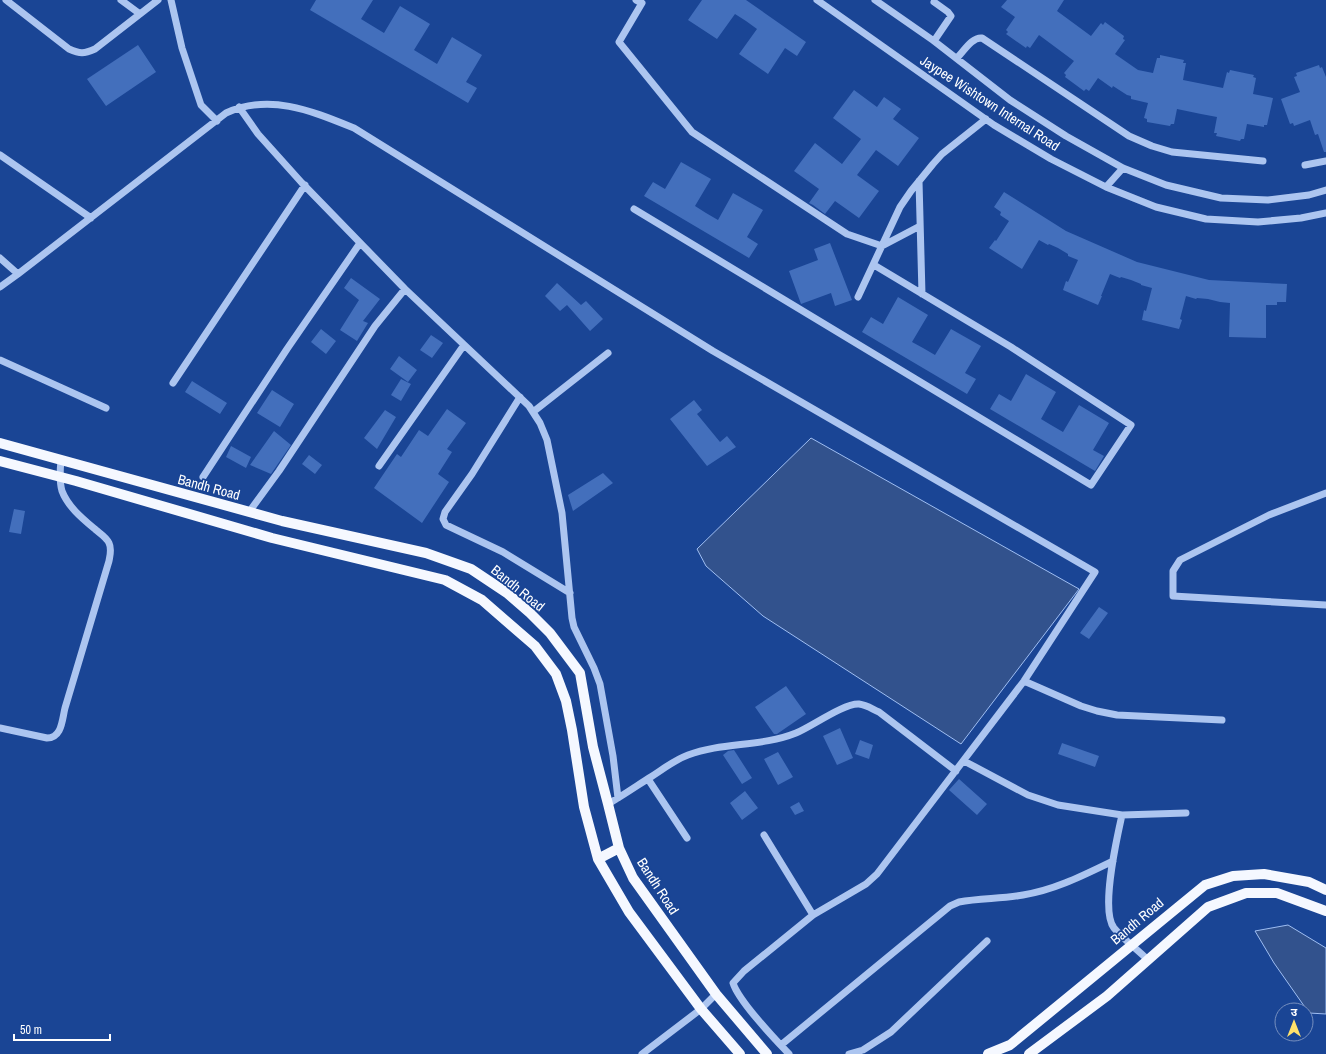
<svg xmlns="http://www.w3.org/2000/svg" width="1326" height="1054" viewBox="0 0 1326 1054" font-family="'Archivo Narrow','Noto Sans Devanagari',sans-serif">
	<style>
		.water { fill: #32528d; stroke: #9fbef2 }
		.building { fill: #436fbc }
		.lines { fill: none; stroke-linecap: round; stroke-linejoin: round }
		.minor { stroke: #acc5f0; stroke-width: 7 }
		.major { stroke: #f5f8ff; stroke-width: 10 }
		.labels { text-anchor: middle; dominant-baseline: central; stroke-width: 3.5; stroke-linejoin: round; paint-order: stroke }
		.street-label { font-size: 14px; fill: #fff; stroke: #1a4595 }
	</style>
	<rect width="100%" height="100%" fill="#1a4595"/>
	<!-- water -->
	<path class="water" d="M811,438L1079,589L961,744L763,616L706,566L697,549Z
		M1288,925L1326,948V1014L1309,1013L1274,963L1255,931Z"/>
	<!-- building -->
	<path class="building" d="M316,0H373L361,19L384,33L400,6L430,24L414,50L437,64L452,37L482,55L466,82L477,88L468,103L310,10Z
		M702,0H746L806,42L797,56L785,48L768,74L739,54L757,29L746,21L735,14L717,39L688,20Z
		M1007,0H1064L1057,11L1091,36L1101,23L1103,25L1105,22L1124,36L1123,39L1125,40L1115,54L1138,70L1153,73L1157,58H1160V55L1184,60L1183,63H1186L1183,80L1223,88L1227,72L1229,73L1230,70L1254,75L1253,77L1256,78L1253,94L1273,98L1267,125H1264V127L1247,124L1244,139H1241L1240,141L1216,136L1217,133H1214L1217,117L1201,114L1177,109L1174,124H1171L1170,126L1147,122V119L1144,118L1148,103L1131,99V96L1127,95L1113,86L1112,88L1098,78L1089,91L1086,89L1084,91L1065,77L1066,75L1064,73L1074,61L1039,35L1030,48L1027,46L1026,48L1006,34L1008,32L1006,30L1015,17L1001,7Z
		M138,45L156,72L106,106L87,79Z
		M1319,65L1320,68L1322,67L1326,77V152H1324L1318,134L1315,135L1310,120L1294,126L1293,123L1290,124L1281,99L1300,92L1294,77L1297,76L1296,73Z
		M854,90L877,107L884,97L901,109L893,119L919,138L898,166L876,150L857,175L879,191L859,218L835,201L825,214L813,205L809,203L819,189L794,171L815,143L842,164L861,139L833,118Z
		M681,162L711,179L695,206L706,213L718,220L733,193L763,210L747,237L758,244L749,258L644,196L653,182L665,189Z
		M1004,192L1066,231L1137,262L1209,280L1287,284L1286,302H1277V305H1266V338L1229,337L1230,303L1220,302L1208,299L1197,298L1196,299L1186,296L1180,319L1182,320L1179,329L1142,320L1144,310L1146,311L1152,288L1141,285V284L1131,280L1121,277L1120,278L1110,274L1101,296H1102L1098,305L1063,290L1066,281L1068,282L1078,260L1068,256V254L1058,248L1049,244L1048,245L1039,240L1022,269L989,248L995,240L996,241L1009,221L1000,215L1001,212L994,207Z
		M830,243L852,300L835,306L831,293L801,304L789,271L818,260L814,249Z
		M351,278L380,299L363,321L368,323L357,341L340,330L359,300L344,288Z
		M557,283L581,305L586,301L603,319L590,331L567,305L560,311L545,296Z
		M898,297L928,315L912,342L923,348L935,355L951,329L981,346L965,373L976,379L967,394L862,332L871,317L883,324Z
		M321,329L336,341L326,354L311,342Z
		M431,335L443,343L432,358L420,350Z
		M399,356L417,370L408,382L390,369Z
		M1026,374L1056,392L1041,419L1051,425L1063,432L1079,405L1109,423L1093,450L1104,456L1095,471L990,409L999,394L1011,401Z
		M401,379L411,384L401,401L391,395Z
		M192,381L227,403L220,414L185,392Z
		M272,390L294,404L280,427L257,413Z
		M694,400L702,410L697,414L720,442L727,436L736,447L707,466L670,419Z
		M447,409L466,423L447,449L452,452L438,474L449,482L422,523L374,488L397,454L401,457L419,430L428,436Z
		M385,410L396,417L377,449L364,438Z
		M274,431L291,445L271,474L250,465Z
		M231,446L251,457L246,468L226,457Z
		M309,455L322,465L315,474L302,464Z
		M603,473L613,483L573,511L568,495Z
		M14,509L25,511L21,534L9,532Z
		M1099,607L1108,613L1089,639L1080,633Z
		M786,686L806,714L777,734H774L755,707Z
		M840,728L853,758L837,765L823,736Z
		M860,740L873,745L869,759L855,754Z
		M1062,743L1099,756L1095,767L1058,754Z
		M734,750L752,778L742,784L723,755L728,751Z
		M778,752L793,777L778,785L764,759Z
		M959,779L987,804L977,815L949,790Z
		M745,791L758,808L742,820L730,803Z
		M799,802L804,811L795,815L790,807Z"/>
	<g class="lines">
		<!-- minor -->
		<path class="minor" d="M6,0L69,49C80,54 84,54 95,49L158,0
			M121,0L140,14
			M171,0L182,48L201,105L217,121
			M636,0L642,3L619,42L692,132L847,234L882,246L920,226
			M817,0L994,125L1051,159L1106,187L1156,207L1206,219L1258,222L1301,218L1326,213
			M875,0L934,41L1010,100L1066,136L1123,168L1166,185L1221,198L1268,200L1309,195L1326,190
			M934,2L948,12L951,16L934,41
			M957,58C964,51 972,37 982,38L1129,136L1152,146L1172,152L1263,161
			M239,107L258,134L302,183L405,289L529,406L540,423L547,440L562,513L572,618L574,627L594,668L600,684L613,756L618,798
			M0,155L91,218
			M1305,165L1326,161
			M919,181L922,294
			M1106,187L1123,168
			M634,209L1091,485L1131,425L1011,347L874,265
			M0,258L18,274
			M0,287L18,274L226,113C270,93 312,111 354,128L713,351L1095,572L1024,681L877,874L866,884L813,915L744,971L733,983C739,1002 775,1039 789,1054
			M858,297L900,207L911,191L933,164L942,154L986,119
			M0,360L106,408
			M173,383L305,185
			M520,397L472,474L445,512L443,519L446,525L503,552L570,593
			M533,412L608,353
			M379,466L464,345
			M203,477L287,349L360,243
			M1326,493L1269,515L1180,560L1173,571V596L1326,605
			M249,512L279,471L375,326L405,289
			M1024,681L1081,706L1097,711L1117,715L1222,720
			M0,728L47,738C62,738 62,720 65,708L109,561C110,555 112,549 109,543C107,538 101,534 96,530C83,519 68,507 62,491C59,481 60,470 61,460
			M964,761L1028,795L1058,805L1122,815L1186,813
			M648,779L687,838
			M608,804C622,796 635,787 649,778C662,770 674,760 688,755C723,742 761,747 796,733C811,727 844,703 859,704C867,705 872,709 879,712L956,771
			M1122,815C1117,838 1100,910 1114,928C1123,939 1138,950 1148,960
			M764,835L813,915
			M781,1045L950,906L959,902C980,898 1002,899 1023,895C1055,890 1084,875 1113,861
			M642,1054L701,1009L716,994
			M849,1054L863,1050L891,1032L987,941"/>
		<!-- major -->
		<path class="major" d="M0,443L282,521L426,553L471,569L507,593L530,613L550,633L580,673L593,747L608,804L619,848L633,878L716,994L767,1054
			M0,461L76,481L272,538L445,580L482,600L535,646L556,674L566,701L572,730L584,807L598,859L629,912L701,1009L740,1054
			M598,859L619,848
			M988,1054L1010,1045L1205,885L1233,876L1264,874L1309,882L1326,890
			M1029,1054L1107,996L1208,907L1246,893H1277L1326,911"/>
	</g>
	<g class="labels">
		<!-- street labels -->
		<g class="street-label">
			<text transform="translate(990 103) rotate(33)">Jaypee Wishtown Internal Road</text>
			<text transform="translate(209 487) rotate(15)">Bandh Road</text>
			<text transform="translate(518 588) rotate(39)">Bandh Road</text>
			<text transform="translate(658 886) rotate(57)">Bandh Road</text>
			<text transform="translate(1137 921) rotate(-40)">Bandh Road</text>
		</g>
	</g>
	<!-- north arrow -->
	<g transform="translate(1294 1022)"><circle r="19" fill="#1a4595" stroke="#768fbf"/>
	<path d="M0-3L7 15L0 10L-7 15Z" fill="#ffe16b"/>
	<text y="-6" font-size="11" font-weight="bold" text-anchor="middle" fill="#ffffff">उ</text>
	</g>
	<!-- scale -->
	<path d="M14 1034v6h96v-6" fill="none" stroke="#ffffff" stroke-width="2"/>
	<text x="20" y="1034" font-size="12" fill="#ffffff" stroke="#1a4595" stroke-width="3" paint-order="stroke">50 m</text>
</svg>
